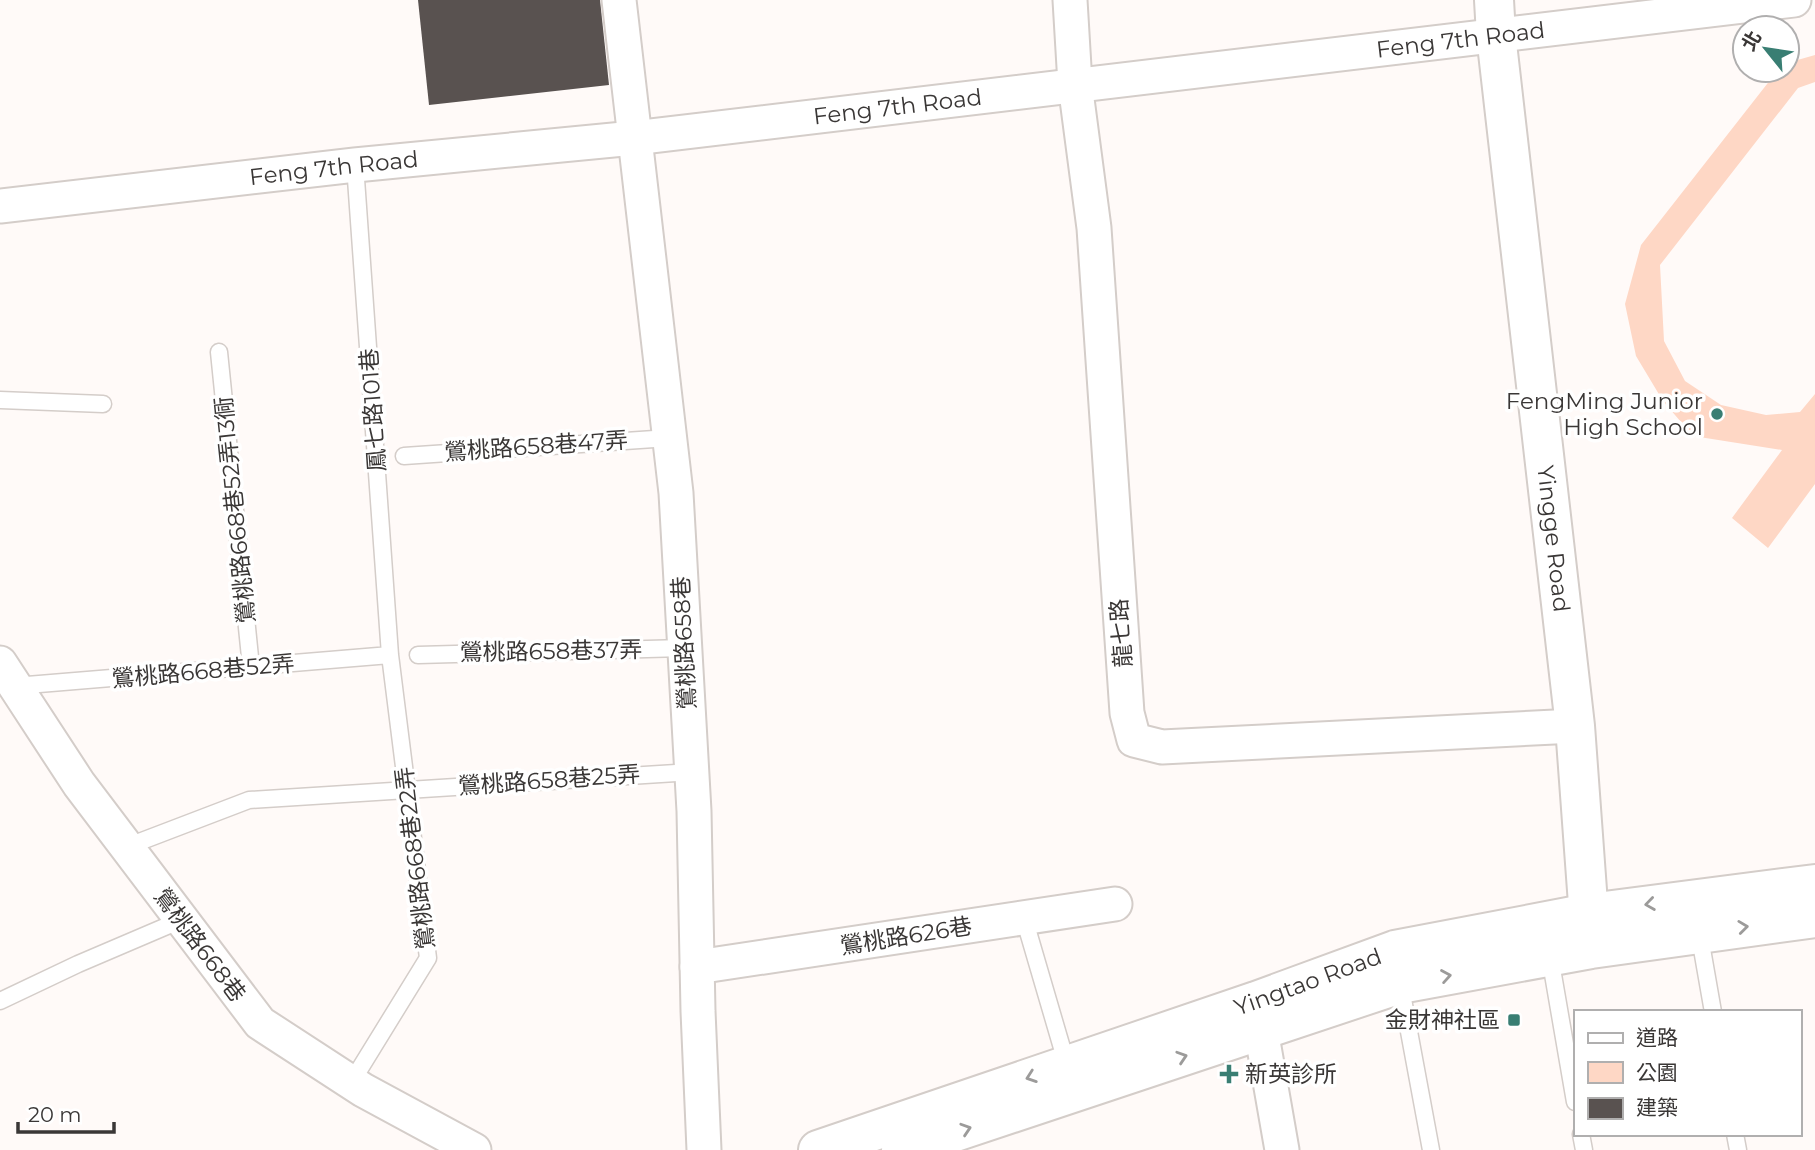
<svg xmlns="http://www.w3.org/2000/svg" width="1815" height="1150" viewBox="0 0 1815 1150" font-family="Montserrat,'Noto Sans TC',sans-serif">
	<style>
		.green { fill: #fed7c5 }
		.building { fill: #595250 }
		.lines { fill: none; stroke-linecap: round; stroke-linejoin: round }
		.service-casing { stroke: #d4cdc9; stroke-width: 19 }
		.minor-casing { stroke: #d4cdc9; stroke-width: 37 }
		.tertiary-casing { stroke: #d4cdc9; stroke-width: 42 }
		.secondary-casing { stroke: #d4cdc9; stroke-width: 42 }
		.service { stroke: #fff; stroke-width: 16 }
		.minor { stroke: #fff; stroke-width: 33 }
		.tertiary { stroke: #fff; stroke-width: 38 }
		.secondary { stroke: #fff; stroke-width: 38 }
		.oneway { stroke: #9c9b9a }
		.poi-dot { fill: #397e73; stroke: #fff; stroke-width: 2.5 }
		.labels { text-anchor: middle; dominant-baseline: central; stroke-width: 7; stroke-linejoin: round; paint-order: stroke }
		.street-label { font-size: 23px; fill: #3a3736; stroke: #fff }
		.poi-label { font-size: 23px; fill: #3a3736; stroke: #fff; text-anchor: end }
	</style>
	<rect width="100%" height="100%" fill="#fffaf8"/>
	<!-- green -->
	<path class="green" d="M1815,55V82L1798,88L1660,265L1664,341L1685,381L1721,405L1766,415L1800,412L1815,394V484L1768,548L1732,518L1782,450L1693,436L1663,401L1636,356L1625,304L1641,245L1778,70H1787V63Z"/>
	<!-- building -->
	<path class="building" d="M418,0H600L609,85L429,105Z"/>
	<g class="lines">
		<!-- service casing -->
		<g class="service-casing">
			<path id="service" d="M219,352L251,667
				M0,400L103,404
				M404,456L669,438
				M418,655L684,648
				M15,686L390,655
				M126,847L249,800L692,772
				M1024,918L1067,1065
				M1699,932L1713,1012
				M1550,957L1575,1102
				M1400,983L1431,1150
				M0,1001L78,964L181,920
				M351,1083L428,958L390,655L355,165
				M1581,1134L1584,1150
				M1735,1134L1738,1150"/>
		</g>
		<!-- minor casing -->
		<g class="minor-casing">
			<g id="minor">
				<path d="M619,0L676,493L694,811L698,1011L704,1150"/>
				<path d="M1070,0L1075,84L1094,228L1127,713L1134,740L1162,747L1575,726"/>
				<path id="s1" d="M0,206L355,165L634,138L1794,0"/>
				<path d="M0,663L79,784L260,1023L363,1090L474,1150"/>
				<path d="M697,967L1115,904"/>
				<path d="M1257,1007L1282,1150"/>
			</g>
		</g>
		<!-- tertiary casing -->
		<g class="tertiary-casing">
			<g id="tertiary">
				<path id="s2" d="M1494,0L1496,35L1575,726L1591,945"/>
			</g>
		</g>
		<!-- secondary casing -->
		<g class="secondary-casing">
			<g id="secondary">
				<path id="s3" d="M818,1150L1256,1001L1395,950L1589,913L1815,884"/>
				<path d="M901,1150L1400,984L1591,949L1815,918"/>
			</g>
		</g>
		<!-- service -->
		<use href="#service" class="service"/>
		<!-- minor -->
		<use href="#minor" class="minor"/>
		<!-- tertiary -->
		<use href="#tertiary" class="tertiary"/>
		<!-- secondary -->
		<use href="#secondary" class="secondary"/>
	</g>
	<!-- one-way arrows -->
	<defs><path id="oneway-chevron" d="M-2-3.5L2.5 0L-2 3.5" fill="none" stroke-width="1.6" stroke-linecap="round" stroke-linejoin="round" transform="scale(1.75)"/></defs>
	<g class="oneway">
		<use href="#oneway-chevron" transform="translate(1650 904) rotate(172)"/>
		<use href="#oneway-chevron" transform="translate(1743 927) rotate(-7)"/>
		<use href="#oneway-chevron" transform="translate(1446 976) rotate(-10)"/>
		<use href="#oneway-chevron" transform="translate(1182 1057) rotate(-18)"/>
		<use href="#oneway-chevron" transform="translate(1031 1077) rotate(161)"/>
		<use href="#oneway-chevron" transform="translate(966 1129) rotate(-18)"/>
	</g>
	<!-- markers -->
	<g class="poi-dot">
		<circle cx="1717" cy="414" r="7"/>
		<rect x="1507" y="1013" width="14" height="14" rx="3.5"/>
		<path d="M1225.5 1063.5h7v7h7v7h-7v7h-7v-7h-7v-7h7z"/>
	</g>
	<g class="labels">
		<!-- street labels -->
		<g class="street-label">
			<text stroke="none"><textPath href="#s1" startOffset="1470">Feng 7th Road</textPath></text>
			<text stroke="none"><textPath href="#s1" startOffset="903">Feng 7th Road</textPath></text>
			<text stroke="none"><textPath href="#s1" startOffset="336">Feng 7th Road</textPath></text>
			<text transform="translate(373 410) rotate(-94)">鳳七路101巷</text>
			<text transform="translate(536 446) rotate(-4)">鶯桃路658巷47弄</text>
			<text transform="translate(235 510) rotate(-96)">鶯桃路668巷52弄13衕</text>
			<text stroke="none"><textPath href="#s2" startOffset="542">Yingge Road</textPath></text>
			<text transform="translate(1121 633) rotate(-94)">龍七路</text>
			<text transform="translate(684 643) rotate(-93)">鶯桃路658巷</text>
			<text transform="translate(551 651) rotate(-1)">鶯桃路658巷37弄</text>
			<text transform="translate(203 671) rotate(-5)">鶯桃路668巷52弄</text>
			<text transform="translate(549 780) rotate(-4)">鶯桃路658巷25弄</text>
			<text transform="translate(415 858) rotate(-97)">鶯桃路668巷22弄</text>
			<text transform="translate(906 936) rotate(-9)">鶯桃路626巷</text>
			<text transform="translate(200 945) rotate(53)">鶯桃路668巷</text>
			<text stroke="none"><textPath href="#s3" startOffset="518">Yingtao Road</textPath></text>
		</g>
		<!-- poi labels -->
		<g class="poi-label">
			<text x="1703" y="401">FengMing Junior<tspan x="1703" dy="26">High School</tspan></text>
			<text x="1500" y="1020">金財神社區</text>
			<text x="1245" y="1074" text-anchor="start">新英診所</text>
		</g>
	</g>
	<!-- legend -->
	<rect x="1574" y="1010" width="228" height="126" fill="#ffffff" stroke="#b0afaf" stroke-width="2"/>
	<rect x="1588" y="1033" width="35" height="10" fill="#ffffff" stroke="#b0afaf" stroke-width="2"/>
	<text x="1636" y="1045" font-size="21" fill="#3a3736">道路</text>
	<rect x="1588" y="1062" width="35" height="21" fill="#fed7c5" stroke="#b0afaf" stroke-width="2"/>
	<text x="1636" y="1080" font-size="21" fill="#3a3736">公園</text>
	<rect x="1588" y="1098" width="35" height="21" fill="#595250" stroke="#b0afaf" stroke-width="2"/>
	<text x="1636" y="1115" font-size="21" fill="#3a3736">建築</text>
	<!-- north arrow -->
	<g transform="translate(1766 49) rotate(300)"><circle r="33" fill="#ffffff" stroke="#b0afaf" stroke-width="2"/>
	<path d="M0-5L12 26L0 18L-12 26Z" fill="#397e73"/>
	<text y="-10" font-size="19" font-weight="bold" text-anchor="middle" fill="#3a3736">北</text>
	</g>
	<!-- scale -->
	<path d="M18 1122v10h96v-10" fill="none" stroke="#3a3736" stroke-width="3.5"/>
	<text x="28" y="1122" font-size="21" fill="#3a3736" stroke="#ffffff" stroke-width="5" paint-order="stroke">20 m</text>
</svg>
